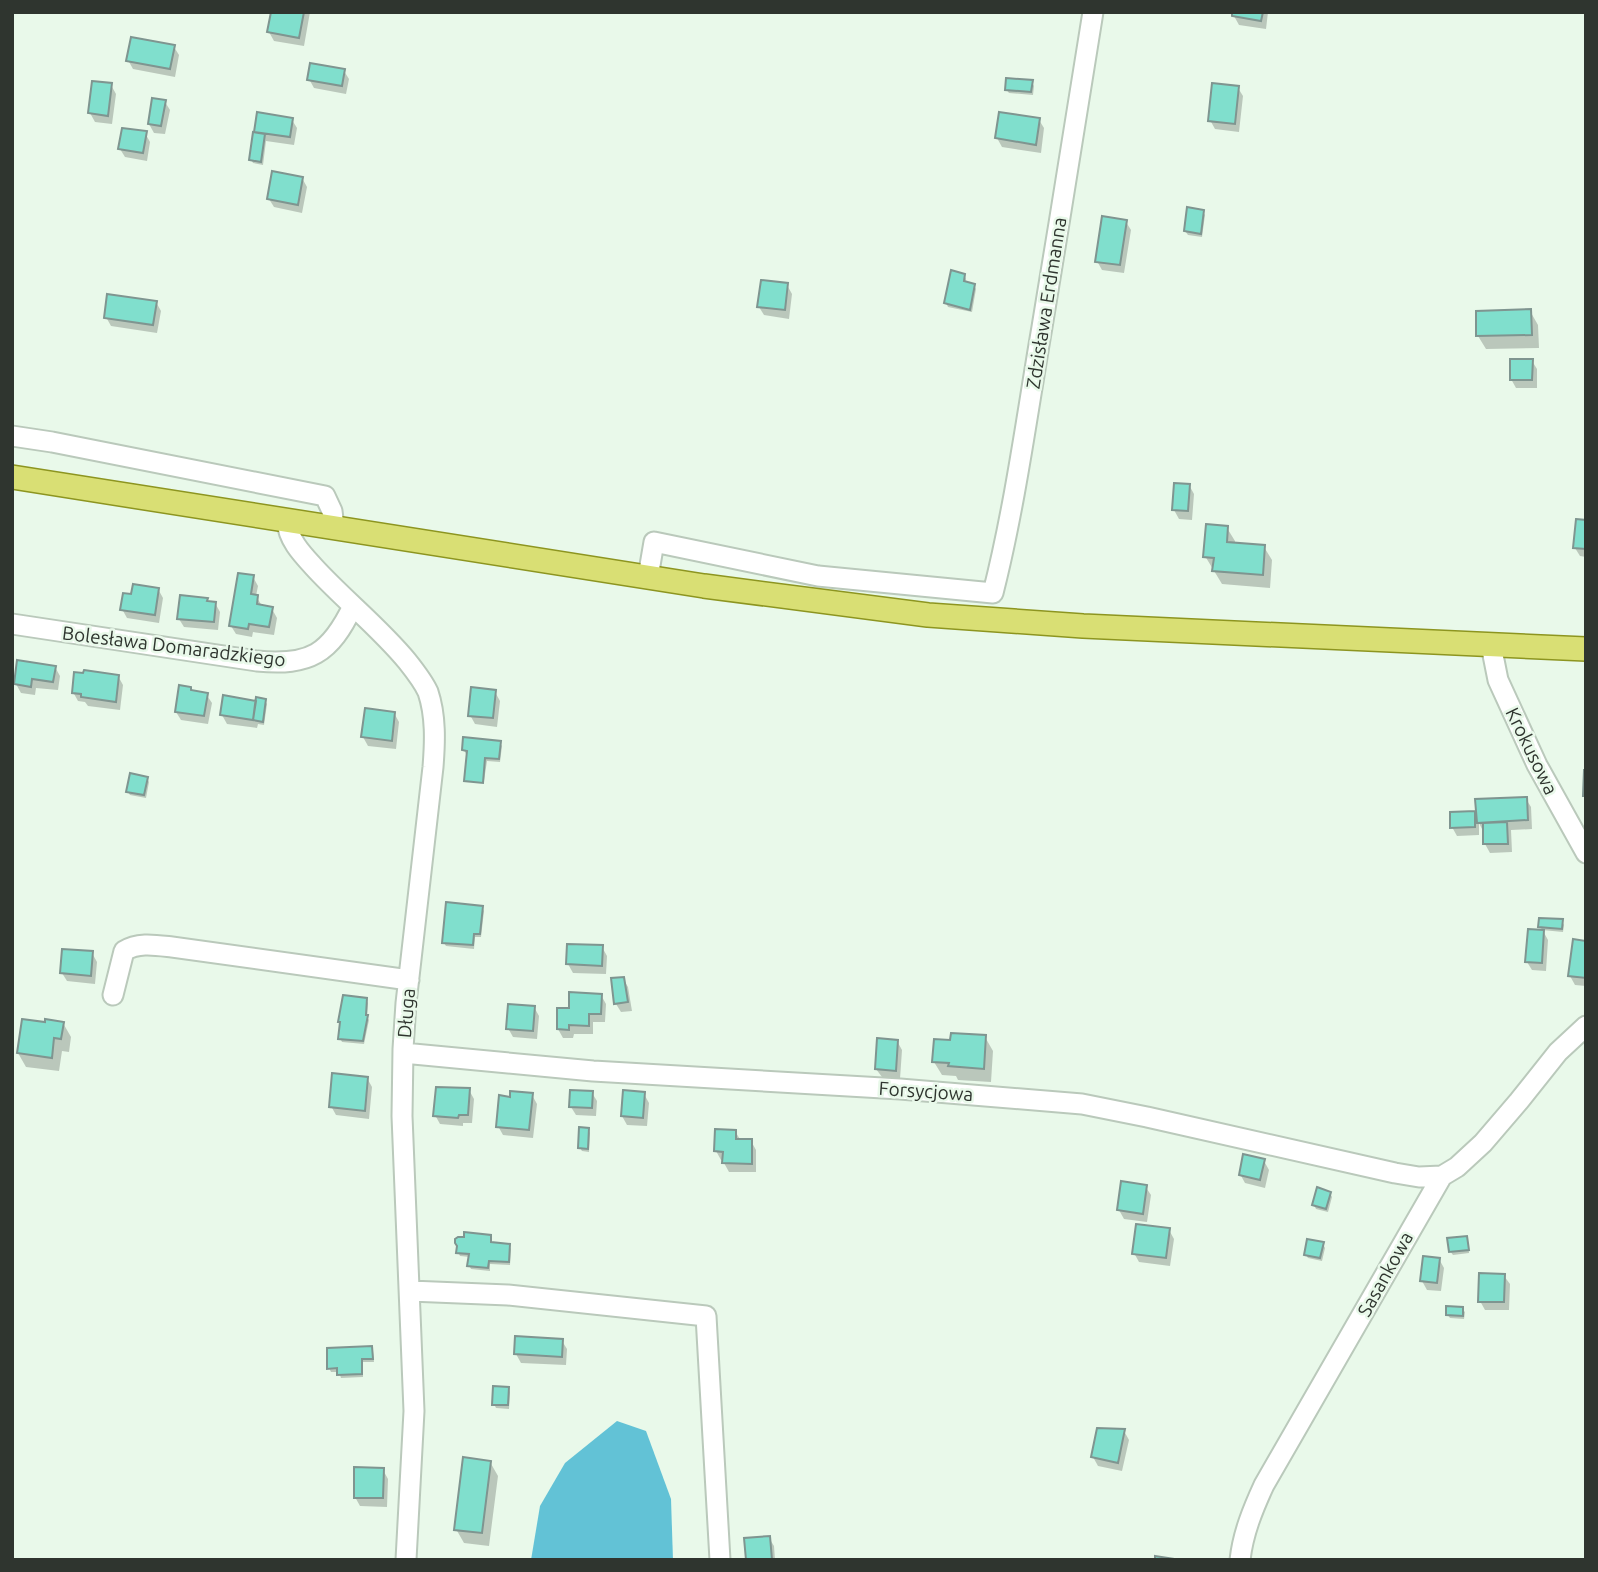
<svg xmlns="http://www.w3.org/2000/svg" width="1598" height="1572" viewBox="0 0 1598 1572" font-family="Ubuntu,sans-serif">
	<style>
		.water { fill: #62c2d6 }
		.shadow { fill: #0003 }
		.building { fill: #80dfcd; stroke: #7f9590; stroke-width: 2 }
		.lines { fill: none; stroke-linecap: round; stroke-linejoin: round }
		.minor-casing { stroke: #bac9bb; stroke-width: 23 }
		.major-casing { stroke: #8d9520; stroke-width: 26 }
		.minor { stroke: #fff; stroke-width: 19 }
		.major { stroke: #d9df74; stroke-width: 23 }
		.labels { text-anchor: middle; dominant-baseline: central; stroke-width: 5; stroke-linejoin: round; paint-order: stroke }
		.street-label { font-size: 19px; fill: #2f352f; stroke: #e9f9ea }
	</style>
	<rect width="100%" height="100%" fill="#e9f9ea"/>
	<!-- water -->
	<path class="water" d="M617,1421L646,1431L671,1499L673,1560H531L540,1506L565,1463Z"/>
	<!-- shadow -->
	<path class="shadow" d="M273,12H310L304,46L274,41L269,32Z
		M1234,12H1268L1266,29L1239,25L1234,16Z
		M174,47L179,55L175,77L133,69L128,60Z
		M344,71L349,79L346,94L314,88L309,79Z
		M1032,82L1034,86L1033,95L1009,93L1006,89Z
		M111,85L116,94L112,124L95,122L90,113Z
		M1238,88L1243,96L1239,132L1215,129L1210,120Z
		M165,102L170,110L165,134L154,133L149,124Z
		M292,120L297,128L294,145L266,141L263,165L253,163L251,159L257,134L256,131Z
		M1039,120L1044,128L1041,153L1002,147L997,138Z
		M145,133L150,142L147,161L125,157L120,149Z
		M302,178L307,187L302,213L274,207L269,199Z
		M1203,212L1205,215L1202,237L1188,235L1185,231Z
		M1126,222L1131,230L1124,273L1102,270L1097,261Z
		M964,275L966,279L965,283L974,285L976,289L972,312L948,307L946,303Z
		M787,285L792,294L789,319L764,315L759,307Z
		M156,302L161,311L157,333L111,326L106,317Z
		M1530,311L1538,325L1539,348L1486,349L1478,336Z
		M1532,361L1537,369V388H1516L1511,379Z
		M1189,485L1194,494L1192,520L1179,519L1174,510Z
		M1586,521V557L1580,556L1575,548Z
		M1227,528L1235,541V544L1264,547L1272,560L1270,588L1222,584L1205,556Z
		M253,577L258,586L256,596L262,606L272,609L277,618L274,635L253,632L252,637L236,634L231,626Z
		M158,589L163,598L159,623L127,618L122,609Z
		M207,600L208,603H215L220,612L218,630L184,627L179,619Z
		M55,667L60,676L58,690L36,688L35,695L21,693L16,684Z
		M118,676L123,685L120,710L88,706L85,702L78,701L73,692Z
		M190,688L192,692L206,694L212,703L208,724L181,720L176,712Z
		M495,692L500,701L497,727L475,724L470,715Z
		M264,700L267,704L264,725L258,724L257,728L227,724L222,715Z
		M394,713L399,722L396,749L368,746L363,737Z
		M500,743L502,746L500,762L487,761L484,781L466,779L469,754H466L464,750Z
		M147,778L149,782L146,798L130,795L128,792Z
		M1526,799L1531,807L1532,829L1511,830L1512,852L1490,853L1485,844L1483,831L1479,823V835L1457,836L1452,827L1474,813L1478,821Z
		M482,907L484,911L481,937H475L474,949L446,946L444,943Z
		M1562,921L1564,925L1563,932L1542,930L1540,926Z
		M1543,931L1548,940L1546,971L1532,970L1527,962Z
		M1586,943V986L1575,985L1570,976Z
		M602,947L607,956L606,974L573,973L568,964Z
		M92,953L97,962L95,984L67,981L62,973Z
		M623,979L628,987L632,1011L621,1012L616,1004L613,980Z
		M601,995L606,1004L605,1022H593V1034H574L573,1038H563L558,1029L571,1010Z
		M366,1000L368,1003L367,1017L369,1020L364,1044L342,1042L340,1038L342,1025L340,1022Z
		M534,1007L539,1016L537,1039L513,1037L508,1028Z
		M63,1023L71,1037L69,1052L62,1051L59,1071L26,1067L18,1053Z
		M985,1037L993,1051L991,1082L958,1080L956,1076L942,1075L934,1062L952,1042Z
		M897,1041L902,1050L900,1079L882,1077L876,1069Z
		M367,1078L372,1087L369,1119L336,1115L331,1106Z
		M469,1090L474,1099L472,1123H463V1126L440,1124L435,1115Z
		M592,1093L597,1101L596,1116L576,1115L571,1107Z
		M644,1094L649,1103L647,1126L627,1125L622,1116Z
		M532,1095L537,1104L533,1138L503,1135L498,1126L511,1099Z
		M588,1129L590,1133L589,1152L582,1151L580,1148Z
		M735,1131L741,1141H751L756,1150V1172H729L724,1163V1160H721L716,1151Z
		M1264,1161L1269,1170L1265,1188L1245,1183L1240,1174Z
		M1145,1186L1151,1195L1147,1222L1124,1219L1119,1210Z
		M1330,1193L1332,1197L1328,1212L1316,1209L1314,1205Z
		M1169,1230L1174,1239L1170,1266L1139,1262L1134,1253Z
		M490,1237L492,1244L509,1246L511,1249L510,1265L490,1264V1271L471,1269L469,1265L470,1257L460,1256L458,1252Z
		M1466,1238L1468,1241L1469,1253L1453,1255L1450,1251Z
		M1323,1244L1325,1248L1322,1261L1308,1258L1306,1255Z
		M1439,1259L1444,1268L1441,1291L1427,1290L1422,1281Z
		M1504,1276L1510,1284L1509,1310H1485L1480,1301Z
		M1462,1309L1465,1312L1464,1319L1450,1318L1447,1314Z
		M562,1341L567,1349L566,1365L521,1363L516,1354Z
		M371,1348L373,1351L374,1362H363V1377L341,1378L339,1372H331L329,1368Z
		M508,1388L510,1392L509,1409L496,1408L494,1404Z
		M1124,1431L1129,1440L1122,1471L1098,1466L1093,1457Z
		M490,1462L498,1476L489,1546L464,1543L456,1529Z
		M383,1470L388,1479L387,1507L360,1506L355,1497Z
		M769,1538L774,1546L775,1560H748Z"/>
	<!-- building -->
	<path class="building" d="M271,12H304L299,38L267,32Z
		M1232,12H1263L1261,21L1232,16Z
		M131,37L175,45L170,69L126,61Z
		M310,63L345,69L342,86L307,80Z
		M1006,78L1033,80L1031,92L1005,90Z
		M92,81L112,83L108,116L88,113Z
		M1212,83L1239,86L1235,124L1208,121Z
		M152,98L166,100L161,126L148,124Z
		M257,112L293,118L290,137L254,132Z
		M999,112L1040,118L1036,145L995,138Z
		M122,128L147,131L143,153L118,149Z
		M253,132L265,134L261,162L249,160Z
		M272,171L303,177L298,205L267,199Z
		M1187,207L1204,210L1201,234L1184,231Z
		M1102,216L1127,220L1120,265L1095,262Z
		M951,270L965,274L964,281L975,284L970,310L944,303Z
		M761,280L788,283L785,310L757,307Z
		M107,294L157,301L153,325L104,318Z
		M1531,309L1532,335L1476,336V311Z
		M1510,359H1533L1532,380H1510Z
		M1174,483L1190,484L1188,511L1172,510Z
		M1576,519L1586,520V549L1573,548Z
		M1206,524L1228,526L1227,542L1265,545L1263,575L1212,571L1214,558L1203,557Z
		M238,573L254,575L251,594L258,595L257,604L273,607L269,627L249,624L248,629L229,626Z
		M133,584L159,588L155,615L120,610L123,593L131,594Z
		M180,595L208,598L207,601L216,602L214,622L177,619Z
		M17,660L56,666L53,682L32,679L31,687L14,684Z
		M84,670L119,675L116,702L81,697V694L72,693L74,672L83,673Z
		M179,685L191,687V690L208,693L204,716L175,712Z
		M471,687L496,690L493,718L468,716Z
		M223,695L256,701L253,720L220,715Z
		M256,697L266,699L263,722L253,720Z
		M365,708L395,712L392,741L361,737Z
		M463,737L501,741L499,759L485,758L483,783L464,781L467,751L462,750Z
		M1584,770H1586V796H1583Z
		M130,773L148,777L144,795L126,792Z
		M1527,797L1528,820L1477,823L1475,799Z
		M1475,811V827L1450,828V812Z
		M1507,822L1508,844H1483V823Z
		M446,902L483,906L480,934H474L473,945L442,943Z
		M1539,918L1563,919L1562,929L1538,927Z
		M1528,929L1544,930L1542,963L1525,962Z
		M1573,939L1586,941V978L1568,976Z
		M567,944L603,945L602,966L566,964Z
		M62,949L93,951L91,976L60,973Z
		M624,977L628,1002L614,1004L611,978Z
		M569,992L602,994L601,1014H589V1026L569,1025V1030L557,1029V1008H569Z
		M343,995L367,998L366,1015H368L363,1041L338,1039L340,1022H338Z
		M508,1004L535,1006L533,1031L506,1029Z
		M22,1019L45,1022V1019L64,1022L61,1039L54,1038L52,1058L17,1053Z
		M951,1033L986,1035L984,1069L948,1066L949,1063L932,1062L934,1039L950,1040Z
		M877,1038L898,1040L896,1071L875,1069Z
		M332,1073L368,1077L365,1111L329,1107Z
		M436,1087L470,1088L468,1115H459L458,1118L433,1116Z
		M570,1090L593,1091L592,1108L569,1107Z
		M623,1090L645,1092L643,1118L621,1116Z
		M510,1091L533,1093L529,1130L496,1127L499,1095L510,1097Z
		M579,1127L589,1128L588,1149L578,1148Z
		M715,1129L736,1130V1139H752V1164L722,1163L723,1152L714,1151Z
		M1243,1154L1265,1159L1260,1180L1239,1175Z
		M1121,1181L1147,1185L1143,1214L1117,1210Z
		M1317,1187L1331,1192L1326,1209L1312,1205Z
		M1136,1224L1170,1228L1166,1258L1132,1254Z
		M464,1232L491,1235V1242L510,1244L509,1262L489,1261L488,1268L467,1266L469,1254L456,1253L457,1246L455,1243V1239L458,1237H464Z
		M1467,1236L1469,1250L1449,1252L1447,1238Z
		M1307,1239L1324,1242L1320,1258L1304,1255Z
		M1423,1256L1440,1258L1437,1283L1420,1281Z
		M1479,1273L1505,1274L1504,1302H1478Z
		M1446,1306L1463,1307V1316L1446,1315Z
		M515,1336L563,1339L562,1357L514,1354Z
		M372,1346L373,1359H362V1374L337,1375V1368L327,1369V1348Z
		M493,1386L509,1387L508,1405H492Z
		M1097,1428L1125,1429L1118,1463L1091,1457Z
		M463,1457L491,1461L482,1533L454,1530Z
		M354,1467L384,1468L383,1498H354Z
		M770,1536L772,1560H746L744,1538Z
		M1155,1556L1181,1560H1155Z"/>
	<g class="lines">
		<!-- minor casing -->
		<g class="minor-casing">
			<path id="minor" d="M12,436L52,442L325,496L332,511L334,527
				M287,521C288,539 301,553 313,566C343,599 379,627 407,661C415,671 423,681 428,692C436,716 435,742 433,767L406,1003L403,1049L402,1116L414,1411L406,1560
				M648,577L654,542L818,576L993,593C1015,506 1027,415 1042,327C1059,222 1077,117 1093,12
				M12,624L257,661C310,666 330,654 353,606
				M1491,645L1498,680L1537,765L1586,853
				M113,995L124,951C138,942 155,945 172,947L409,980
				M403,1053L593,1071L900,1089L1082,1104L1147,1117L1395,1173L1419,1177L1442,1176
				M410,1291L508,1295L706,1316L720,1560
				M1240,1560C1243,1533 1253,1509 1264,1485L1442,1176L1457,1167L1483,1143L1519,1101L1558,1052L1586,1026"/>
		</g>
		<!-- major casing -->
		<g class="major-casing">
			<path id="major" d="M12,477L704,586L928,615L1083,626L1586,649"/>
		</g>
		<!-- minor -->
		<use href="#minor" class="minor"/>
		<!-- major -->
		<use href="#major" class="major"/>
	</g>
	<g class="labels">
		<!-- street labels -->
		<g class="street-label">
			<text transform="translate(1046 303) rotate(-81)">Zdzisława Erdmanna</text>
			<text transform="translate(174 646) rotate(7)">Bolesława Domaradzkiego</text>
			<text transform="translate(1532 751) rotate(64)">Krokusowa</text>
			<text transform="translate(406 1013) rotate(-85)">Długa</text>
			<text transform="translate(926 1091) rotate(4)">Forsycjowa</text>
			<text transform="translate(1385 1274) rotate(-61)">Sasankowa</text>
		</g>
	</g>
	<!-- border -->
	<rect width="1598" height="1572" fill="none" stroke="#2f352f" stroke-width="28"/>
</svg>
